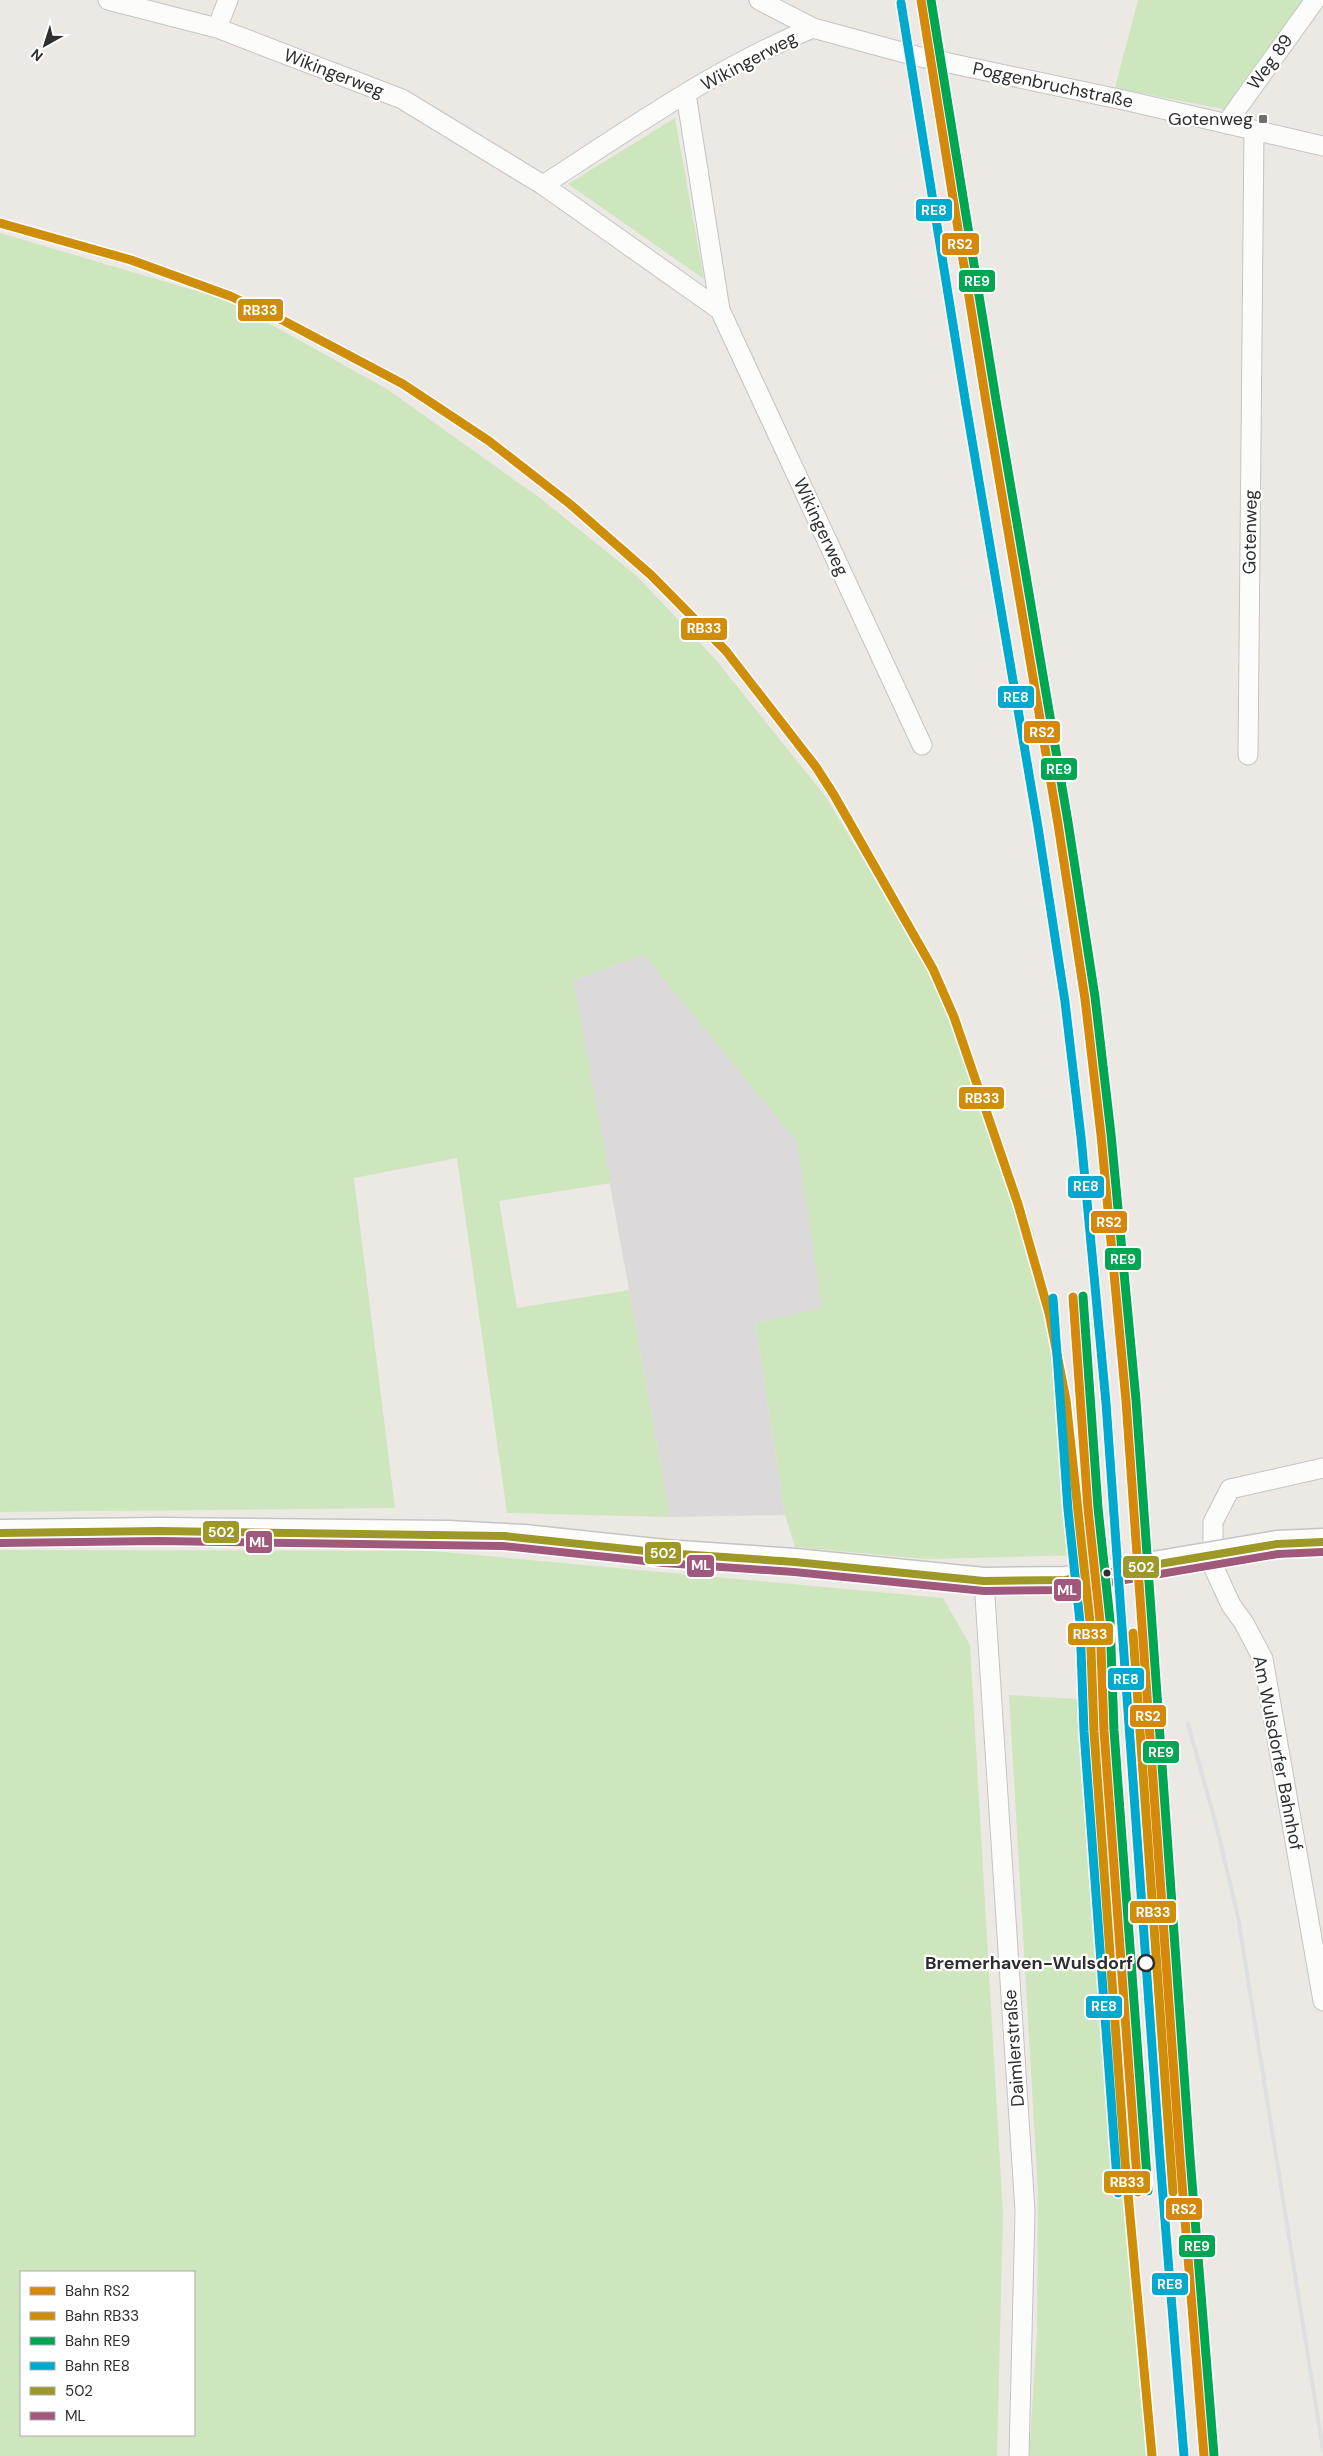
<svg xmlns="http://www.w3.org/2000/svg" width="1323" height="2456" viewBox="0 0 1323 2456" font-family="'DM Sans',sans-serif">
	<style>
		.industrial { fill: #dcd9db }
		.green { fill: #cee6be; fill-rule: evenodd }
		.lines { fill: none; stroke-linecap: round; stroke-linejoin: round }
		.street-casing { stroke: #c5c4c5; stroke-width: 21 }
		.secondary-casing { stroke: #c5c4c5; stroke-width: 29 }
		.street { stroke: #fcfcfb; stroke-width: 19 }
		.secondary { stroke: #fcfcfb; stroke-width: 26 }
		.rail { stroke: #dfdfe1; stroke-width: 4 }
		.secondary-bridge-casing { stroke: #c5c4c5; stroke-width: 29; stroke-linecap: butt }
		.secondary-bridge { stroke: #fcfcfb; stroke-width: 26 }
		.bus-1-casing { stroke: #fff; stroke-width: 11 }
		.bus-2-casing { stroke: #fff; stroke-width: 11 }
		.bus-1 { stroke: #9e9826; stroke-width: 8 }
		.bus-2 { stroke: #a0587b; stroke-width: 8 }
		.rail-1-casing { stroke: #fff; stroke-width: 12 }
		.rail-2-casing { stroke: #fff; stroke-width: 12 }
		.rail-3-casing { stroke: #fff; stroke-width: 12 }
		.rail-4-casing { stroke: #fff; stroke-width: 12 }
		.rail-1 { stroke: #d58809; stroke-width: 9 }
		.rail-2 { stroke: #cf8e09; stroke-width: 9 }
		.rail-3 { stroke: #00a651; stroke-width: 9 }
		.rail-4 { stroke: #00a9ce; stroke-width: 9 }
		.poi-dot { fill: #706f6e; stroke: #fff; stroke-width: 2 }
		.bus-dot { fill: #2e2e2e; stroke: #fff; stroke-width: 2 }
		.stop-dot { fill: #fff; stroke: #2e2e2e; stroke-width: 2.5 }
		.labels { text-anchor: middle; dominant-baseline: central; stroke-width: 4.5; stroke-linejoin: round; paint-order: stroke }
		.street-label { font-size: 18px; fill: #2e2e2e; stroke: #fff }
		.poi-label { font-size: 18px; fill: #2e2e2e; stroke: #fff; text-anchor: end }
		.stop-label { font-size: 18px; font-weight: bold; fill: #2e2e2e; stroke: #fff; text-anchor: end }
		.line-badge { stroke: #fff; stroke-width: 2 }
		.badge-label { font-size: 14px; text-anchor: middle; font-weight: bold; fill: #fff }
	</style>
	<rect width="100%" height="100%" fill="#ece8e4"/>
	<!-- industrial -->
	<path class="industrial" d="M644,955L797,1142L823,1308L755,1323L785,1515L670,1517L573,980Z"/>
	<!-- green -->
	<path class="green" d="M1138,0H1304L1228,110L1115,88Z
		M675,118L704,279L568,184Z
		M0,233L227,300L387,389L540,498L637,576L716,660L826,797L929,970L975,1072L1033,1231L1075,1442L1087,1555L926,1559L795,1547L785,1515L755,1323L822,1308L797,1142L644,955L573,980L611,1183L499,1201L517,1308L629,1290L670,1517L507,1513L457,1158L354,1178L395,1508L0,1512Z
		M0,1550L433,1551L943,1598L970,1645L1003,2214L997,2456H0ZM21,2272H194V2435H21Z
		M1009,1695L1098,1700C1111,1952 1132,2204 1157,2456H1029L1037,2331L1038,2192Z"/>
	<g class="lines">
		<!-- street casing -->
		<g class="street-casing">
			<path id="street" d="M108,0L217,28L402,99L543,185L720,310
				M759,0L813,28L916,56L1128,101L1323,146
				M217,28L228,0
				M686,94L720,310L922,745
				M1226,124L1315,0
				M543,185C630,129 717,67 813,28
				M1248,755L1254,130
				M1323,1468L1230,1489L1213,1522V1566L1231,1605L1244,1623L1263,1659L1323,2001
				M984,1581L1025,2211L1019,2456"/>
		</g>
		<!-- secondary casing -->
		<g class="secondary-casing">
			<path id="secondary" d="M0,1533L159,1531L448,1534L524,1538L665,1553L795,1562L984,1581L1065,1580L1083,1577
				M1277,1544L1323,1542"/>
		</g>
		<!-- street -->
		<use href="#street" class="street"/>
		<!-- secondary -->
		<use href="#secondary" class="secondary"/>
		<!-- rail -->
		<path class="rail" d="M1188,1724L1217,1828L1238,1917L1323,2450"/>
		<!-- secondary-bridge casing -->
		<g class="secondary-bridge-casing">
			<path id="secondary-bridge" d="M1083,1577L1277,1544"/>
		</g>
		<!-- secondary-bridge -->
		<use href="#secondary-bridge" class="secondary-bridge"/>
		<!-- bus-1 casing -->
		<g class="bus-1-casing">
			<path id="bus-1" d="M0,1533L159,1531L504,1536L665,1553L795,1562L984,1581L1065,1580L1277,1544L1323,1542"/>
		</g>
		<!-- bus-2 casing -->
		<g class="bus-2-casing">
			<path id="bus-2" d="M0,1543L159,1541L503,1546L664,1563L794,1572L984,1591L1066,1590L1278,1554L1323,1552"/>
		</g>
		<!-- bus-1 -->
		<use href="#bus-1" class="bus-1"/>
		<!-- bus-2 -->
		<use href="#bus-2" class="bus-2"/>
		<!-- rail-1 casing -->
		<g class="rail-1-casing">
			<path id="rail-1" d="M921,0L986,402L1058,824L1085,999L1101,1135L1126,1401L1180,2158L1204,2456
				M1073,1297L1088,1509L1100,1621L1104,1731L1138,2192"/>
		</g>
		<!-- rail-2 casing -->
		<g class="rail-2-casing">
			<path id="rail-2" d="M0,223L131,260L230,296L284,321L403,384L489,441L570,504L651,575L726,651L816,767L834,795L933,969L954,1017L1018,1204L1049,1313L1066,1400L1090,1622L1094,1732L1125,2161L1152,2456
				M1133,1633L1173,2192"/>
		</g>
		<!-- rail-3 casing -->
		<g class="rail-3-casing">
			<path id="rail-3" d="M931,0L996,400L1068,822L1095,997L1111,1134L1136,1400L1190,2157L1214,2455
				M1083,1296L1098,1508L1110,1620L1114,1730L1148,2191"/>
		</g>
		<!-- rail-4 casing -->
		<g class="rail-4-casing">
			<path id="rail-4" d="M901,3L966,405L1038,827L1065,1002L1081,1137L1106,1403L1160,2159L1184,2456
				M1053,1298L1068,1510L1080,1622L1084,1732L1118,2193"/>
		</g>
		<!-- rail-1 -->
		<use href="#rail-1" class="rail-1"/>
		<!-- rail-2 -->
		<use href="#rail-2" class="rail-2"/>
		<!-- rail-3 -->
		<use href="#rail-3" class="rail-3"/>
		<!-- rail-4 -->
		<use href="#rail-4" class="rail-4"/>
	</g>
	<!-- markers -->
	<rect class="poi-dot" x="1258" y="114" width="10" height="10" rx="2.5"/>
	<circle class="bus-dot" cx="1107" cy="1573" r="4.5"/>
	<circle class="stop-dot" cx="1146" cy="1963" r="8"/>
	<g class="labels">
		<!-- street labels -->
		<g class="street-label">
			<text transform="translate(749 61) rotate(-28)">Wikingerweg</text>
			<text transform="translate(1270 62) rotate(-54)">Weg 89</text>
			<text transform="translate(334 73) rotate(21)">Wikingerweg</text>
			<text transform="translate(1053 85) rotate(12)">Poggenbruchstraße</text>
			<text transform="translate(821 527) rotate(65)">Wikingerweg</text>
			<text transform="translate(1250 532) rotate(-89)">Gotenweg</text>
			<text transform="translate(1278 1753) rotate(79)">Am Wulsdorfer Bahnhof</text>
			<text transform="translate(1014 2048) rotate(-94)">Daimlerstraße</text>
		</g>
		<!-- poi labels -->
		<g class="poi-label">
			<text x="1253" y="119">Gotenweg</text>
		</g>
		<!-- stop labels -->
		<g class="stop-label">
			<text x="1133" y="1963">Bremerhaven-Wulsdorf</text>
		</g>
	</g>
	<g class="line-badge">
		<rect x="915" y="198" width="38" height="24" rx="5" fill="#00a9ce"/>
		<rect x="941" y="232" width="39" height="24" rx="5" fill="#d58809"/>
		<rect x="958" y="269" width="38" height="24" rx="5" fill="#00a651"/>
		<rect x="237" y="298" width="47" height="24" rx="5" fill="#cf8e09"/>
		<rect x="680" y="617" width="48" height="24" rx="5" fill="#cf8e09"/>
		<rect x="997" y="685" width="38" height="24" rx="5" fill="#00a9ce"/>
		<rect x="1023" y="720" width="38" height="24" rx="5" fill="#d58809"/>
		<rect x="1040" y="757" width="38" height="24" rx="5" fill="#00a651"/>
		<rect x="958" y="1086" width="47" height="24" rx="5" fill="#cf8e09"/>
		<rect x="1067" y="1175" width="38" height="24" rx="5" fill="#00a9ce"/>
		<rect x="1090" y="1210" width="38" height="24" rx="5" fill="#d58809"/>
		<rect x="1104" y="1247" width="38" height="24" rx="5" fill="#00a651"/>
		<rect x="202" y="1520" width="38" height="24" rx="5" fill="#9e9826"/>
		<rect x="245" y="1530" width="28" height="24" rx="5" fill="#a0587b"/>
		<rect x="644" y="1541" width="38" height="24" rx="5" fill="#9e9826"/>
		<rect x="686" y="1554" width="29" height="24" rx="5" fill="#a0587b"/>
		<rect x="1122" y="1555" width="38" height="24" rx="5" fill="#9e9826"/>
		<rect x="1053" y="1578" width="29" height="24" rx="5" fill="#a0587b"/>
		<rect x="1067" y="1622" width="47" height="24" rx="5" fill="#cf8e09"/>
		<rect x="1107" y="1667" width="38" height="24" rx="5" fill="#00a9ce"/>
		<rect x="1129" y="1704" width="38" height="24" rx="5" fill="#d58809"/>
		<rect x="1142" y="1740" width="38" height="24" rx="5" fill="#00a651"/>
		<rect x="1129" y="1900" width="48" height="24" rx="5" fill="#cf8e09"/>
		<rect x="1085" y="1995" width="38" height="24" rx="5" fill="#00a9ce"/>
		<rect x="1103" y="2170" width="48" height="24" rx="5" fill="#cf8e09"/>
		<rect x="1165" y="2197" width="38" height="24" rx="5" fill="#d58809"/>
		<rect x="1178" y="2234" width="38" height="24" rx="5" fill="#00a651"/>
		<rect x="1151" y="2272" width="38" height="24" rx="5" fill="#00a9ce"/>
	</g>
	<g class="badge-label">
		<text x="934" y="215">RE8</text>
		<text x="960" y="249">RS2</text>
		<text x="977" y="286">RE9</text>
		<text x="260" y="315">RB33</text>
		<text x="704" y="633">RB33</text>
		<text x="1016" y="702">RE8</text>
		<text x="1042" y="737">RS2</text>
		<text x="1059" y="774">RE9</text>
		<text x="982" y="1103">RB33</text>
		<text x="1086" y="1191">RE8</text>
		<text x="1109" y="1227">RS2</text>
		<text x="1123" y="1264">RE9</text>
		<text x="221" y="1537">502</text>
		<text x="259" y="1547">ML</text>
		<text x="663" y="1558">502</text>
		<text x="701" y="1570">ML</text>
		<text x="1141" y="1572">502</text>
		<text x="1067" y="1595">ML</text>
		<text x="1090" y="1639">RB33</text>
		<text x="1126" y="1684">RE8</text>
		<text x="1148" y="1721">RS2</text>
		<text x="1161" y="1757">RE9</text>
		<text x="1153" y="1917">RB33</text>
		<text x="1104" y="2011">RE8</text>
		<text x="1127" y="2187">RB33</text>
		<text x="1184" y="2214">RS2</text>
		<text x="1197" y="2251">RE9</text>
		<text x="1170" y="2289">RE8</text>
	</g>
	<!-- legend -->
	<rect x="20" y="2271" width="175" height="165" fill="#ffffff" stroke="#ababab"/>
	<rect x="30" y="2287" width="25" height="8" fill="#d58809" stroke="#ababab"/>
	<text x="65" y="2296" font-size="15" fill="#2e2e2e">Bahn RS2</text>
	<rect x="30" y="2312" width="25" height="8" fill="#cf8e09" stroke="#ababab"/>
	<text x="65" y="2321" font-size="15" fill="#2e2e2e">Bahn RB33</text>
	<rect x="30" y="2337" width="25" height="8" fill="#00a651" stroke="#ababab"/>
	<text x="65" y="2346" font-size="15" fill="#2e2e2e">Bahn RE9</text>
	<rect x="30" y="2362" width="25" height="8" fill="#00a9ce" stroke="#ababab"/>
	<text x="65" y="2371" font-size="15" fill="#2e2e2e">Bahn RE8</text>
	<rect x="30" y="2387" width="25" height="8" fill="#9e9826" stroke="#ababab"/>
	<text x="65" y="2396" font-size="15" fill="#2e2e2e">502</text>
	<rect x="30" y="2412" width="25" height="8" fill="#a0587b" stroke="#ababab"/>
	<text x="65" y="2421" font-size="15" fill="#2e2e2e">ML</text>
	<!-- north arrow -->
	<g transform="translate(45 45) rotate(219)" stroke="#ffffff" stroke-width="4" paint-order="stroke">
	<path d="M0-4L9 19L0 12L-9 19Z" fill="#2e2e2e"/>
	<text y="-8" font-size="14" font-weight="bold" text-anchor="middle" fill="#2e2e2e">N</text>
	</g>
</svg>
